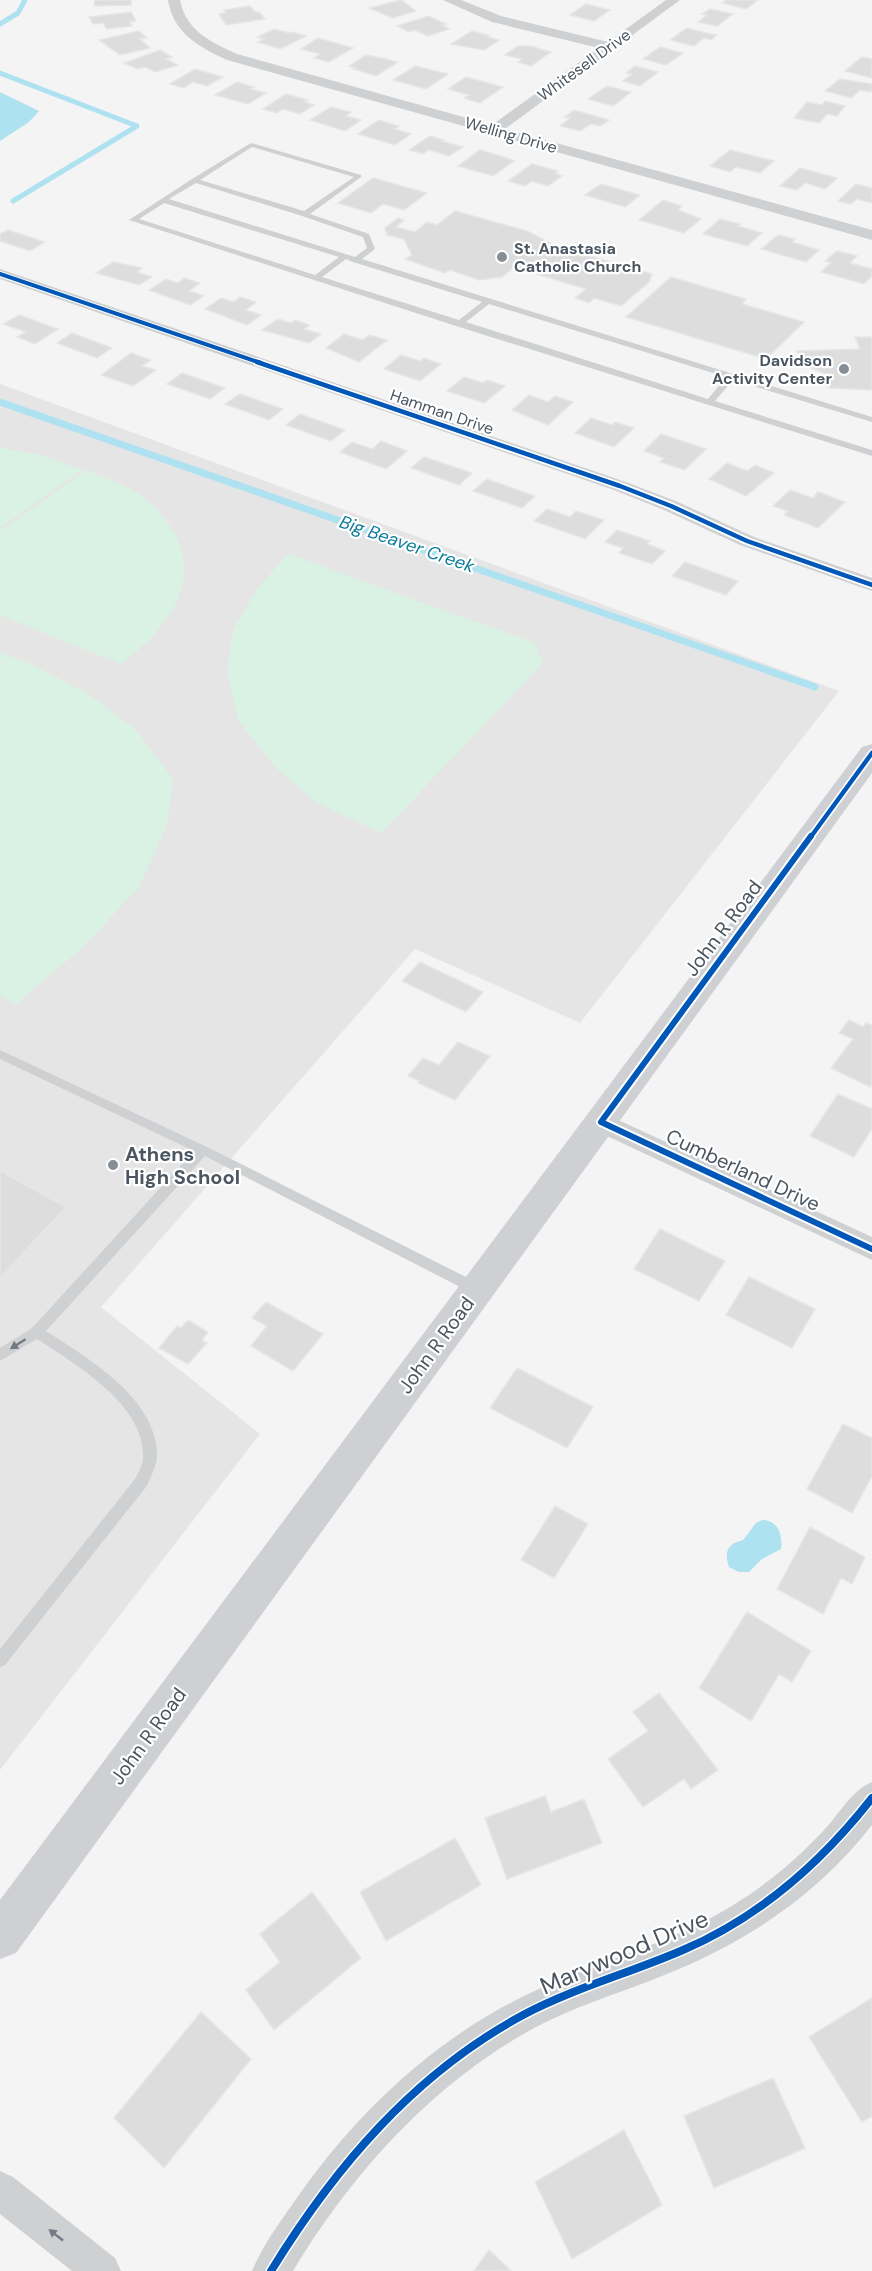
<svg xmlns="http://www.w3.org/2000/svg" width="872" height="2271" viewBox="0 0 872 2271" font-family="'DM Sans',sans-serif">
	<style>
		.education { fill: #e6e5e6 }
		.green { fill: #d9f2e3 }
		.water { fill: #aee2f0 }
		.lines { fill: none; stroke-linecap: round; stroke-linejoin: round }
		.stream-far1 { stroke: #aee2f0; stroke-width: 5 }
		.stream { stroke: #aee2f0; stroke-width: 7 }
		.building { fill: #ddddde; stroke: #e5e6e7; stroke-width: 1.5 }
		.service { fill: #ced0d2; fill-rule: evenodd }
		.minor { fill: #ced0d2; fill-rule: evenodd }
		.secondary { fill: #ced0d4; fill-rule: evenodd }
		.cycleway-far3-casing { stroke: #fff; stroke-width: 6 }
		.cycleway-far2-casing { stroke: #fff; stroke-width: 8 }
		.cycleway-far1-casing { stroke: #fff; stroke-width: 10 }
		.cycleway-casing { stroke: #fff; stroke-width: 11 }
		.cycleway-far3 { stroke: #0057b8; stroke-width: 4 }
		.cycleway-far2 { stroke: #0057b8; stroke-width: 4.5 }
		.cycleway-far1 { stroke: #0057b8; stroke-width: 6 }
		.cycleway { stroke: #0057b8; stroke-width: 8 }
		.oneway { fill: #727b83 }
		.poi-dot { fill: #868d94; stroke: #fff; stroke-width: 2 }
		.labels { text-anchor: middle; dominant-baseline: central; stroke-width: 4.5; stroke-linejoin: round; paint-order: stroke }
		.far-street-label { font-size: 16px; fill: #4a5661; stroke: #fff }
		.far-poi-label { font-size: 16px; font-weight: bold; fill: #4a5661; stroke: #fff; text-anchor: start }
		.far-water-label { font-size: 18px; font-style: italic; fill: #0c7c9b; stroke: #fff }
		.street-label { font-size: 20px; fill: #4a5661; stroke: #fff }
		.poi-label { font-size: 20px; font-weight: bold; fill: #4a5661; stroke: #fff; text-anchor: start }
		.near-street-label { font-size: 24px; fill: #4a5661; stroke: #fff }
	</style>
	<rect width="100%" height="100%" fill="#f4f4f4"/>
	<!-- education -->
	<path class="education" d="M0,384L839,691L580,1023L415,949L101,1307L260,1434L0,1770Z"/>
	<!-- green -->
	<path class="green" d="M0,447L39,455L82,470L0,528Z
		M86,470C108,479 134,487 152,504C158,509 164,518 169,525C208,581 165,630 121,664L0,615V531Z
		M288,554L535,643L543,663L381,833L315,801L274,766L238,720L227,672L233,630L257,589Z
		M0,652L30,664L87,693L136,730L173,779L167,825L139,887L82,948L16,1004L0,996Z"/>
	<!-- water -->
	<path class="water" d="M0,92L39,111L29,122L0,141Z
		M762,1520C778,1520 783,1535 781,1549L762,1559L749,1572H739L729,1567C724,1552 727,1544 743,1540L756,1523Z"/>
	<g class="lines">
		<!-- stream-far1 -->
		<path class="stream-far1" d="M0,24L18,13L25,0
			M0,73L137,126L13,201"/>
		<!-- stream -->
		<path class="stream" d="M0,402L815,687"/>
	</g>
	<!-- building -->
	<path class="building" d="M95,0H131V5L94,6Z
		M401,0L416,11L392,18L369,8Z
		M726,0H758L746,9L722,3Z
		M586,4L610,10L594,21L570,15Z
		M250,6L255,12H259L265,19L226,25L219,14L226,13L224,10Z
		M710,9L733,14L717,26L698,22L707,15L702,14Z
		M131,12L136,21L130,22L132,26L107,29L103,23L93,24L89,17Z
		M428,16L446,24L442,25L449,29L428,36L415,30L409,32L397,26Z
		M687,28L710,34L717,35L711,40L704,38L694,46L670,40Z
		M274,29L289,33L292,32L306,36L280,49L258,42L264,39L257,37Z
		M139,31L147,38L140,39L150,48L120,55L99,40Z
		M472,31L490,36L488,37L499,40L484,50L451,44Z
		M318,38L353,48L329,62L314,58L320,54L301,49Z
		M518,46H530L551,52L531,66L518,62L522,59L505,55Z
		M660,47L683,53L666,65L643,59Z
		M160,50L172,57L166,59L178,65L156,72L145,67L137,69L124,63Z
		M366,55L382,58L398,62L376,76L353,69L356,68L349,66Z
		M862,57L872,59V78L845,71Z
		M415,66L448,74L426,89L393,80Z
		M635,66L658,72L640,86L623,81L632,74L626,73Z
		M195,69L223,77L207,86L193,82L184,88L170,84Z
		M466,77L503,87L480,103L464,98L469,95L448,89Z
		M840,79L872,84V91L870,92L860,90L851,98L825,91Z
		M237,82L254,87L251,89L266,93L248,104L215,95Z
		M607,86L631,92L613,106L588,99Z
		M286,94L308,100L304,102L314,105L300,114L283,109L276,113L263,109Z
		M825,101L845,106L837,116L827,114L819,123L794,118L807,102L822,105Z
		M331,107L351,112L346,116L361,120L345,131L310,120Z
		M574,110L609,120L600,126L591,124L580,131L560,126L570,118L565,117Z
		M379,120L399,126L395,129L411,134L395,145L358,134Z
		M430,136L444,140L442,141L463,147L449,156L429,150L423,154L409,150Z
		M480,150L504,157L514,161L493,176L458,166Z
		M730,150L774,161L760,173L736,167L730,172L710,166Z
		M532,164L558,171L555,173L562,176L548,186L532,181L525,186L508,181Z
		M800,168L837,178L825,189L805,183L797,190L780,186Z
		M373,178L427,193L404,210L383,204L371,213L338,203Z
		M601,184L640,195L625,207L585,195Z
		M856,184L872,188V203L857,199L851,204L838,201Z
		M663,200L682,206L678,210L701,219L684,233L639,220Z
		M455,211L527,231L556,246L652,274L649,282L621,306L594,298L589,303L575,298L586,289L514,267L502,277L479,280L450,270L445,273L405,259L412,255L404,239L387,235L385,228L398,218L404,220L396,227L415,232L427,222L437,225Z
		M720,219L740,224L738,226L762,233L747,246L703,234Z
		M8,230L45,242L30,251L0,241V234Z
		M778,235L795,239L792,242L819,250L806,262L761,249Z
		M837,251L857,256L850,263L872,269V276L864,284L821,272L831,263L825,261Z
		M113,262L142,268L137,272L152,277L139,285L96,273Z
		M671,277L746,299L742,304L804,322L766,359L626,317Z
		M184,278L200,283L189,291L204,296L190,305L149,290L166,279L178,283Z
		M240,297L256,302L246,310L261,315L247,325L205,309L221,298L234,302Z
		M19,315L58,329L35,344L17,337L26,332L3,324Z
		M278,319L291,323L295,320L309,325L304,329L321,334L309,343L262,330Z
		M72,333L112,348L97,358L57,343Z
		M344,334L362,340L370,335L387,340L359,362L326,348Z
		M855,337H872V390L831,388L818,382L828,375L802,364L797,351L860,349Z
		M131,353L151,360L142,366L156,370L133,386L101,375Z
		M401,355L420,361L424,358L441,364L420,381L384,369Z
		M182,373L225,388L210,399L167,384Z
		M464,377L483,383L487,380L505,386L484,403L447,391Z
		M240,394L283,409L269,420L225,404Z
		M529,395L548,402L555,396L573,402L548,425L512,410Z
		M300,414L345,430L331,441L286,425Z
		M591,418L612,425L615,422L634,428L614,447L575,433Z
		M661,434L706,449L685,470L660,462L664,458L644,451Z
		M381,441L407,451L386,469L340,452L352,442L372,449Z
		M424,457L472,473L459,485L411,468Z
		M727,463L747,471L755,465L774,473L746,496L709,479Z
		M487,479L535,496L522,508L473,491Z
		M790,490L813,498L818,492L845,502L818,528L784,515L788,511L773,506Z
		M547,509L570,517L576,511L604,520L585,539L534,521Z
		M617,530L650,541L647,544L665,551L652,564L619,553L623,548L605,542Z
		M685,562L738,581L726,595L672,576Z
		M420,962L483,992L466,1012L402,981Z
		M849,1020L863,1027L866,1023L872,1025V1084L870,1087L831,1068L853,1039L839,1033Z
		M458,1042L490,1056L455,1100L418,1083L420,1081L408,1076L423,1058L439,1065Z
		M838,1094L872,1109V1129L854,1157L810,1136Z
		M0,1171L66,1207L0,1278Z
		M660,1229L725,1261L699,1301L634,1269Z
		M749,1277L815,1309L792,1348L726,1315Z
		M266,1302L323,1334L293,1371L251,1346L267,1326L252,1318Z
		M188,1320L208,1332L202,1340L207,1343L188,1364L159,1348L177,1326L181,1328Z
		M517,1368L593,1407L567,1448L490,1408Z
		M843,1424L872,1438V1476L852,1513L807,1489Z
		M555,1506L588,1524L554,1578L521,1560Z
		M810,1527L865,1557L852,1584L841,1578L823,1614L777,1589Z
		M747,1612L811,1651L792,1682L779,1674L751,1721L699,1688Z
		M659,1693L718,1770L691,1789L684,1779L643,1807L608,1759L648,1731L633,1712Z
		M545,1796L551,1812L584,1799L602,1843L507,1879L485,1818Z
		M455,1838L481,1885L386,1941L360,1892Z
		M312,1892L361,1958L274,2030L246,1990L280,1962L260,1934Z
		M872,1998V2116L862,2122L809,2037Z
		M201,2012L251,2059L164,2168L114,2118Z
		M773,2078L805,2148L714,2188L684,2116Z
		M624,2130L662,2205L572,2259L535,2182Z
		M489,2250L511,2271H474Z"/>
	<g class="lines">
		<!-- service -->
		<path class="service" d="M251,143L361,175V177L310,214L369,234L375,249L362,259L872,417V422L733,380L715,401L872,450V456L456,326L129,220L192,179ZM252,147L354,177L304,211L200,180ZM196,183L302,216L363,237L367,248L355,257L169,199ZM164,203L339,257L315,275L139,219ZM346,259L353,262L482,302L459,320L322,277ZM489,304L726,377L708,399L466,322Z
			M0,1050L207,1147L480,1284L481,1288L480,1292L475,1293L470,1292L205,1156L46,1331C88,1358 159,1400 157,1457C156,1467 150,1479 146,1487L5,1665L0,1667V1649L135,1479C138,1473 143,1465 143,1458C146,1405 75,1364 37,1339L0,1361V1348L32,1328L194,1151L0,1059Z"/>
		<!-- minor -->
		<path class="minor" d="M168,0H180C186,31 211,42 237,54L492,125L599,48L492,22L443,0H461L501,16L608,42L666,0H680L505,129L872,230V240L227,60C199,47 173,33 168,0Z
			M0,269L626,482L678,502L754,537L872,578V591L740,545L664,510L614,490L0,279Z
			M601,1112L872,1237V1260L592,1129L588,1122L592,1115Z
			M872,1782V1825C817,1896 745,1943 662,1976C620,1993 576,2006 536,2027C433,2083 353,2172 293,2271H252C262,2247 277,2226 292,2205C353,2115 438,2034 539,1989C605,1959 676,1942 738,1902C770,1882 799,1857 825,1829C840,1813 852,1790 872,1782Z
			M0,2171L13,2177L115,2258L121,2271H72L0,2214Z"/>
		<!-- secondary -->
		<path class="secondary" d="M872,744V773L16,1953L0,1959V1900L862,747Z"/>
		<!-- cycleway-far3 casing -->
		<g class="cycleway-far3-casing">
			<path id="cycleway-far3" d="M0,274L261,363"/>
		</g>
		<!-- cycleway-far2 casing -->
		<g class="cycleway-far2-casing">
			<path id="cycleway-far2" d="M257,362L620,486L671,506L747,541L872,585
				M810,838L872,753"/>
		</g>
		<!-- cycleway-far1 casing -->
		<g class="cycleway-far1-casing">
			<path id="cycleway-far1" d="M811,836L601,1122L872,1249"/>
		</g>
		<!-- cycleway casing -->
		<g class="cycleway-casing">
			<path id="cycleway" d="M271,2271C335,2167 414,2074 523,2015C574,1988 630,1973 683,1950C760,1917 821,1863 872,1798"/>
		</g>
		<!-- cycleway-far3 -->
		<use href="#cycleway-far3" class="cycleway-far3"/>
		<!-- cycleway-far2 -->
		<use href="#cycleway-far2" class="cycleway-far2"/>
		<!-- cycleway-far1 -->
		<use href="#cycleway-far1" class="cycleway-far1"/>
		<!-- cycleway -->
		<use href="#cycleway" class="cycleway"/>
	</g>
	<!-- one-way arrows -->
	<defs><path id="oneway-solid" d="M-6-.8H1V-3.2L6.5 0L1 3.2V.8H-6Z" transform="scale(1.5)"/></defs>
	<g class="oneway">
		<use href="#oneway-solid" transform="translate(18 1344) rotate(148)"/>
		<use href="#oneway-solid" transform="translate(56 2235) rotate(-142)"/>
	</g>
	<!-- markers -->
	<g class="poi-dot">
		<circle cx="502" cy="257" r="6"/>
		<circle cx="844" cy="369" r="6"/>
		<circle cx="113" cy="1165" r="6"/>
	</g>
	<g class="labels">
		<!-- far-street labels -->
		<g class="far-street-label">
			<text transform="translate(584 65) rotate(-36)">Whitesell Drive</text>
			<text transform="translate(511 135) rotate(16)">Welling Drive</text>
			<text transform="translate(442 412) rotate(19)">Hamman Drive</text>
		</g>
		<!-- far-poi labels -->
		<g class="far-poi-label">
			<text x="514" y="248">St. Anastasia<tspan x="514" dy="18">Catholic Church</tspan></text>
			<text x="832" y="360" text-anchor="end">Davidson<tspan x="832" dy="18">Activity Center</tspan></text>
		</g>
		<!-- far-water labels -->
		<g class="far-water-label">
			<text transform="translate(407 544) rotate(19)">Big Beaver Creek</text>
		</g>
		<!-- street labels -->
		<g class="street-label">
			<text transform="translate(723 928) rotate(-53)">John R Road</text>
			<text transform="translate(743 1170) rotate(25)">Cumberland Drive</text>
			<text transform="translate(436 1345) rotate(-54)">John R Road</text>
			<text transform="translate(148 1736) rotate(-54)">John R Road</text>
		</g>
		<!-- poi labels -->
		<g class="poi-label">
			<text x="125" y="1154">Athens<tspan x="125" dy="23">High School</tspan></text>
		</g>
		<!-- near-street labels -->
		<g class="near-street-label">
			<text transform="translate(624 1952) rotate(-23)">Marywood Drive</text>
		</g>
	</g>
</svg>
